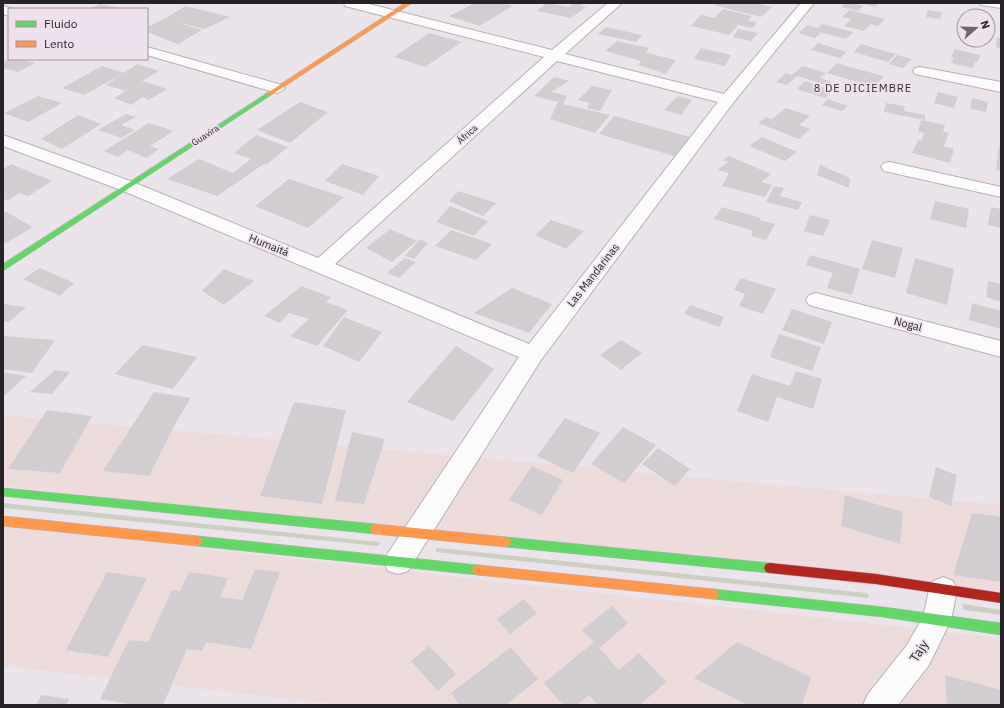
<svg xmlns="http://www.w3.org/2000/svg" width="1004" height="708" viewBox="0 0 1004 708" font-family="'IBM Plex Sans',sans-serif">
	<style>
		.commercial { fill: #eedcdc }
		.green { fill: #ccd0c3 }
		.building { fill: #d2cdd1 }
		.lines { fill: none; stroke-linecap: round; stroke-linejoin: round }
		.lane-casing { stroke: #b7b1b6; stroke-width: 2 }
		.street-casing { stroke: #b7b1b6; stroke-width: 2 }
		.fast-casing { stroke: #b7b1b6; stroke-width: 1 }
		.slow-casing { stroke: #b7b1b6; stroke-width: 1 }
		.jam-casing { stroke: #b7b1b6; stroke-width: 1 }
		.lane { fill: #fcfbfc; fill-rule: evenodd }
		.street { fill: #fcfbfc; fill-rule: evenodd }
		.fast { fill: #63d668; fill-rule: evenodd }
		.slow { fill: #ff974d; fill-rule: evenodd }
		.jam { fill: #b3261e; fill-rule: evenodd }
		.labels { text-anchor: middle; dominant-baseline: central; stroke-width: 3.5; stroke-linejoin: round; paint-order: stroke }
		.far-street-label { font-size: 9px; fill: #272227; stroke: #efe1ee }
		.far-quarter-label { font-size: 11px; letter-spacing: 1px; fill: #312731; stroke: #efe1ee }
		.street-label { font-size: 11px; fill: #272227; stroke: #efe1ee }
		.near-street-label { font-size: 13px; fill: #272227; stroke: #efe1ee }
	</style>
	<rect width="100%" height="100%" fill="#ece4eb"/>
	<!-- commercial -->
	<path class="commercial" d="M3,415L1001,505V600L3,486Z
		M3,526L1001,638V705H343L3,666Z"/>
	<!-- green -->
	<path class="green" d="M3,503L379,542L380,544L377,546L3,508Z
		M439,548L867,593L869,596L868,598L436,552V549Z
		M963,604L1001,610V615L965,610L963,609Z"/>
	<!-- building -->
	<path class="building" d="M475,3H503L513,6L479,26L449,16Z
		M547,3L569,7L574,3H585L581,6L586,7L571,18L537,11Z
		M716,3H754L772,7L761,17L714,5Z
		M845,3H851L863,6L858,11L841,7Z
		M861,3H879L875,7Z
		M100,4L119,8V9H90Z
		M186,6L230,17L205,29L175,22L202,30L178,44L147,32V27L164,19Z
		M723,9L752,16L748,21L757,22L753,28L738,25L729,35L691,26L701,15L714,18Z
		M849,10L885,19L878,26L871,24L864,31L844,26L851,19L842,17Z
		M928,10L942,12L940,19L926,17Z
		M822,24L853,32L846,39L804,28L807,25L818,28Z
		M606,27L642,35L636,42L598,34Z
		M804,28L821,33L815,38L799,33Z
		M738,29L758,33L751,41L733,37Z
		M429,33L462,42L425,67L394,57Z
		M997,37L1001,38V48L996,47Z
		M617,41L649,48L643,59L647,53L676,60L666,74L638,65L641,61L605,51Z
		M818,43L847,52L840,58L811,50Z
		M861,44L896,54L888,62L854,52Z
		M701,48L731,55L725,66L694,59Z
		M955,49L980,55L977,63L975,62L973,68L951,63L954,58L951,57Z
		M897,55L912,59L903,68L889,64Z
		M10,59H19L35,63L18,72L3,68V62Z
		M837,63L853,68L884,76L874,87L827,73Z
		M137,64L159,71L142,81L167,89L149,100L143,97L131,105L114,98L131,88L125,91L106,85Z
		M102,66L124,73L84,95L62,88Z
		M802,66L826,73L820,78L832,82L829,86L797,76L787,85L776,82L786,73L792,75Z
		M554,77L569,81L551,92L567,96L563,104L610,115L595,133L550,119L558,102L534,96Z
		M805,81L833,90L825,98L797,89Z
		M592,86L612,90L600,111L587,108L590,103L578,100Z
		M938,92L958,97L954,108L934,103Z
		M38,96L62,103L28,122L4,113Z
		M678,96L692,100L681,115L664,110Z
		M972,98L988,102L986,112L970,109Z
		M828,99L848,106L842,111L822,105Z
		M300,102L328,112L290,143L257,130Z
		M886,103L905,106L904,111L925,115V120L884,112Z
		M786,108L810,116L799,125L810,129L799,139L758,123L766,117L772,119Z
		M126,114L136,117L121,125L135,130L121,138L98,130Z
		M78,115L101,124L62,149L41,139Z
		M614,116L690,137L674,156L599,134Z
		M921,120L945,125L943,131L949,133L944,146L939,145L954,149L950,163L912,153L918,140L922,141L924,133L918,132Z
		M149,123L174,131L150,146L159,149L146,158L128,150L118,157L104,151Z
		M256,135L288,147L266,165L264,164L217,196L167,179L199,159L233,173L251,159L234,153Z
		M762,137L797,152L785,161L749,146Z
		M999,146H1001V171L996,170Z
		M729,156L771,174L761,182L772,185L765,197L722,186L729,173L717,170L728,162L723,160Z
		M11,164L52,181L28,196L19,193L8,201L3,198V169Z
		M342,164L379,176L363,195L325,181Z
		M820,165L850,178L849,188L817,175Z
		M289,179L344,197L308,228L255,206Z
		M774,186L784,188L780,196L802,202L798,210L766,202Z
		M458,191L496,203L483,216L449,201Z
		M935,201L969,209L966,228L930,219Z
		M450,206L488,221L474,236L436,222Z
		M722,207L761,218L760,220L775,224L766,240L751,236L753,231L714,219Z
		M991,207L1001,209V228L988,225Z
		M5,211L33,227L6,243L3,242V212Z
		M810,215L830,220L823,236L804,231Z
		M551,220L584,231L566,249L535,235Z
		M390,229L417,241L392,262L366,248Z
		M451,230L492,244L476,260L435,246Z
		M420,239L428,243L414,259L405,256Z
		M872,240L903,248L895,278L862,269Z
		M810,255L860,269L852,295L827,288L833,273L806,265Z
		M405,258L416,262L399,278L387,273Z
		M915,258L954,269L947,305L906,293Z
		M40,268L74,283L60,296L23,279Z
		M224,269L254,281L224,305L202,291Z
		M741,278L776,289L763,314L739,306L745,294L734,290Z
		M988,281L1001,284V302L986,297Z
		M301,286L331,297L326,302L348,310L317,346L290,336L309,319L289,313L280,323L264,316Z
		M512,288L552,304L529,333L474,313Z
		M972,303L1001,311V329L969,320Z
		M3,304L26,307L9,322L3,321Z
		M690,305L724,317L719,327L684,314Z
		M792,309L832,322L824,344L782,330Z
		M344,317L382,332L359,362L323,346Z
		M779,334L821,347L812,371L770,357Z
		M3,336H4L55,340L32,373L3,369Z
		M621,340L642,353L621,370L600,355Z
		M142,345L197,357L173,389L115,374Z
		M456,346L494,369L453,421L407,402Z
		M55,370L70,372L52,394L30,392Z
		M796,371L822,379L813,409L777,397L768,422L737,411L752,374L790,386Z
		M3,372L26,376L3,397Z
		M154,392L191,398L175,424L149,476L103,471Z
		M294,402L346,410L322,504L260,496Z
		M47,410L92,416L60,473L8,469Z
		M565,418L600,433L573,473L537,456Z
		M623,427L656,445L624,483L591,464Z
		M352,432L385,439L364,504L335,501Z
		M658,448L690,469L675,486L642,464Z
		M532,466L563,480L542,515L509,500Z
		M936,467L957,475L951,506L929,497Z
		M845,495L903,512L900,544L841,526Z
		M972,513L1001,517V582L953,575Z
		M255,569L280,572L251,649L206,642L202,651L187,649L163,705H135L100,699L129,640L148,642L172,590L180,591L189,572L228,578L220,597L242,600Z
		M107,572L147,578L108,657L66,650Z
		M524,599L537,613L510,634L497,619Z
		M612,606L628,623L599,648L619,670L639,653L666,682L640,705H598L589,695L577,705H563L544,683L594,642L582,630Z
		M737,642L811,677L802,705H748L694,678Z
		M429,646L456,674L438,691L411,661Z
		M511,647L538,679L506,705H460L451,693Z
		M945,675L1001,690V705L947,704Z
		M41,695L69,699L66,705H36Z"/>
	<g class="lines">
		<!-- lane casing -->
		<g class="lane-casing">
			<path id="lane" d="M980,3L1001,4V8L981,5Z"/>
		</g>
		<!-- street casing -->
		<g class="street-casing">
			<path id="street" d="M344,3H365L552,50L608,3H622L565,54L724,94L801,3H814L733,103L541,360L408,571L398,574L388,571L384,562L388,553L519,357L121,190L3,146V135L133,182L318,258L544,57L345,6ZM557,61L718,102L529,344L335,264Z
				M3,6L13,9H9V16L3,14Z
				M147,47L282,85L285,88L282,91L277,93L147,55Z
				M920,67L1001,82V92L915,74L913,71L915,68Z
				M890,162L1001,187V197L884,171L881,167L884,163Z
				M816,293L1001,341V357L809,305L806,300L809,295Z
				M943,577L953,581L957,590L951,620L929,665L898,705H863L868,694L907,645L923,617L929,590L933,581Z"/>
		</g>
		<!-- fast casing -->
		<g class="fast-casing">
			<path id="fast" d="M269,92L272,94L271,95L3,271V264Z
				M3,488L375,524L379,526L380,529L379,532L375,534L3,496Z
				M197,536L478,565L482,566L484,570L482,574L478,575L197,546L193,544L192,541L193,538Z
				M506,537L770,563L774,564L776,568L774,572L770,573L506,547L502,545L501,542L502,539Z
				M713,589L883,607L1001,623V635L883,617L713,599L709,598L707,594L709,590Z"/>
		</g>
		<!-- slow casing -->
		<g class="slow-casing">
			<path id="slow" d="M405,3H412L271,95L266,94Z
				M3,516L197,536L201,538L202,541L201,544L197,546L3,526Z
				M375,524L506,537L510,539L511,542L510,545L506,547L375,534L371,532L370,529L371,526Z
				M478,565L713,589L717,590L719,594L717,598L713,599L478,575L474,574L472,570L474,566Z"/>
		</g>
		<!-- jam casing -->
		<g class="jam-casing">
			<path id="jam" d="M770,563L876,574L1001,593V603L876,584L770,573L766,572L764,568L766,564Z"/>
		</g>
		<!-- lane -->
		<use href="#lane" class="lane"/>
		<!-- street -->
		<use href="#street" class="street"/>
		<!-- fast -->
		<use href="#fast" class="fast"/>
		<!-- slow -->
		<use href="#slow" class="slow"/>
		<!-- jam -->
		<use href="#jam" class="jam"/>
	</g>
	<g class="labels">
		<!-- far-street labels -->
		<g class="far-street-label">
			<text transform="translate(467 134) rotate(-42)">África</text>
			<text transform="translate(205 135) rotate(-33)">Guavira</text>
		</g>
		<!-- far-quarter labels -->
		<g class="far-quarter-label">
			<text x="863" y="88">8 DE DICIEMBRE</text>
		</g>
		<!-- street labels -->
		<g class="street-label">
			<text transform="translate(269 245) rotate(22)">Humaitá</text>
			<text transform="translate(593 275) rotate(-52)">Las Mandarinas</text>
			<text transform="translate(908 324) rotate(15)">Nogal</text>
		</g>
		<!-- near-street labels -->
		<g class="near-street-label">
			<text transform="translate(919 651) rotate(-58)">Tajy</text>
		</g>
	</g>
	<!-- border -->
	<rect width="1004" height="708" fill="none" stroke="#272227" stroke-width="8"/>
	<!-- legend -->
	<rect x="8" y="8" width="140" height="52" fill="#efe1ee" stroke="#9f959e"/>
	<rect x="16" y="21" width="20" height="6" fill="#63d668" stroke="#9f959e"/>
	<text x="44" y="28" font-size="12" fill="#272227">Fluido</text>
	<rect x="16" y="41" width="20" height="6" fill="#ff974d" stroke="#9f959e"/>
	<text x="44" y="48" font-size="12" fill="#272227">Lento</text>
	<!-- north arrow -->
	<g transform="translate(976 28) rotate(70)"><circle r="19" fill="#efe1ee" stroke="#9f959e"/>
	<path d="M0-3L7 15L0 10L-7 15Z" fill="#6c666c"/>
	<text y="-6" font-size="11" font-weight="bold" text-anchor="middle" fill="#272227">N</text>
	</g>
</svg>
